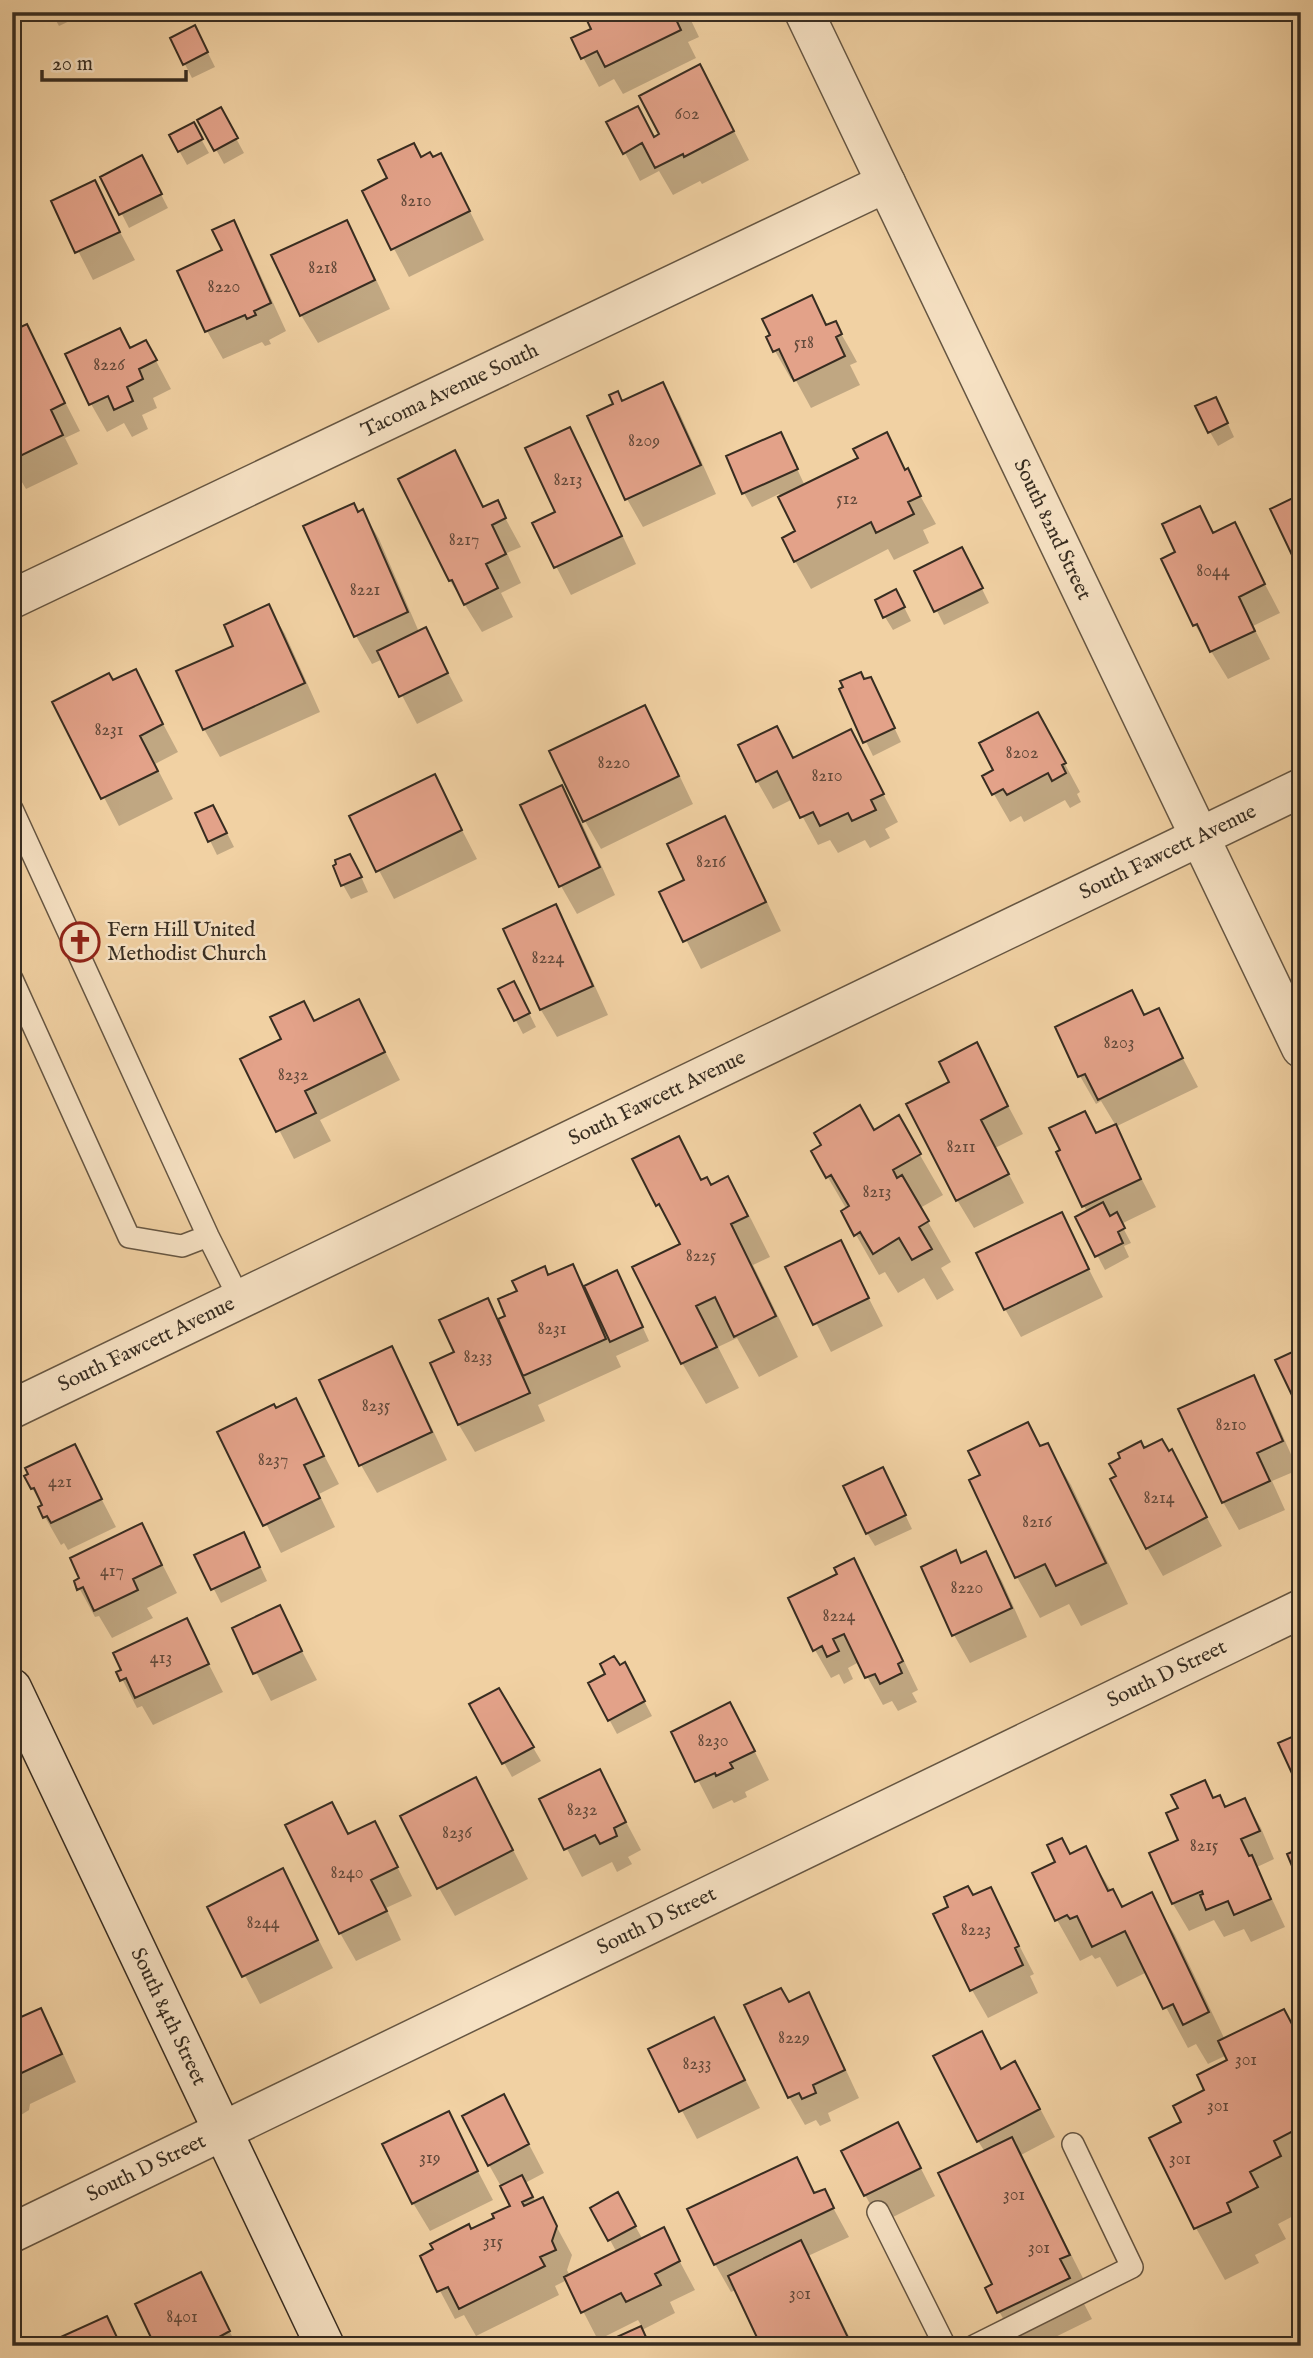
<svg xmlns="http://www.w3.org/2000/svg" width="1313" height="2358" viewBox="0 0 1313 2358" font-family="'IM FELL English',serif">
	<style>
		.shadow { fill: #0003 }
		.building { fill: #e3a289; stroke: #382d21; stroke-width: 2 }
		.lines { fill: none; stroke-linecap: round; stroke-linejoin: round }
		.lane-casing { stroke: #665642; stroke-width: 24 }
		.street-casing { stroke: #665642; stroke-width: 41 }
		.secondary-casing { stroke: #382d21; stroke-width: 41 }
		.lane { stroke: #f6e1c3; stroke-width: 21 }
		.street { stroke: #f6e1c3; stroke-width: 38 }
		.secondary { stroke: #f6e1c3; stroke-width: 38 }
		.labels { text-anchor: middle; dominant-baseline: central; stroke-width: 5; stroke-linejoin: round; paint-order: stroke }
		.number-label { font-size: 18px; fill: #634a3b }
		.street-label { font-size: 21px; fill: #382d21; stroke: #f6e1c3 }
		.poi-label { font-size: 21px; fill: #382d21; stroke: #f6e1c3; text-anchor: start }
	</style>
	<rect width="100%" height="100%" fill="#f1d1a3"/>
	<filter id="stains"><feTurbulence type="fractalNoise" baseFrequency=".00286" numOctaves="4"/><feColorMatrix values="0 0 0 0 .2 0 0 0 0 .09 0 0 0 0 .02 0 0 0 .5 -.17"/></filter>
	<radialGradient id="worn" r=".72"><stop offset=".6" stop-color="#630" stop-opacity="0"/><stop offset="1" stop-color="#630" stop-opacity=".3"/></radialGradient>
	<!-- shadow -->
	<path class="shadow" d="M51,12H88L89,17L80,21L78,17L59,26Z
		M585,12H687L699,37L688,42L696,58L623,94L614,79L599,87L573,39L593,30Z
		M172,39L202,41L215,67L192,78Z
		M715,94L749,160L702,184L700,181L673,195L659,171L640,181L609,123L655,139Z
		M220,109L244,153L224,164L200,120Z
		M193,125L209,153L187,165L171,136Z
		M421,159L456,183L484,240L409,277L364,192Z
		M149,171L168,208L129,228L103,177Z
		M94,183L135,260L93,280L53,202Z
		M346,222L362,250L390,309L318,343L301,315Z
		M233,223L249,250L286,331L269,340L271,344L265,346L262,342L223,359L207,331L224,251Z
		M811,297L828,326L835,323L851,351L857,362L850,365L860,385L811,408L794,377L791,379L775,351Z
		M26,326L80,431L65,438L78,464L26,489L12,465V333Z
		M146,342L171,389L153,398L157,408L142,415L148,429L132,437L124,423L107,432L91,404L131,349Z
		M662,384L679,412L716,494L643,527L627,499L622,403Z
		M1223,413L1234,437L1218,446L1210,432Z
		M569,429L585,457L636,564L571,595L534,524L558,513Z
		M781,434L805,486L860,459L886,435L936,524L923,530L929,543L894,560L888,549L811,589L795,561L798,532L779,494L752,507L744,493Z
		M455,452L485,509L497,503L521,547L507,553L521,583L501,593L513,617L482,632L450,581L400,480Z
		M1199,508L1214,534L1234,525L1280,613L1253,626L1270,659L1228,679L1195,625L1163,559L1178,553Z
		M363,512L379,539L419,632L425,629L463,701L417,724L383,659L372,664L356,636L358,514Z
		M969,563L989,603L944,625L917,571Z
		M903,605L911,621L893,630L885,617Z
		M268,606L285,634L320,712L220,757L204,729L235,647Z
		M135,671L178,752L155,764L173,799L119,826L54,702L113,682Z
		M865,681L878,693L901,742L873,756L841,690Z
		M644,707L660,735L693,804L601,849L585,821Z
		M777,728L794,759L850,731L898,822L885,829L890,838L870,848L865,840L838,853L830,840L818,845L793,799L773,809L757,781Z
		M1053,742L1080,792L1077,794L1081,802L1070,808L1065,800L1024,822L1021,816L1010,822L984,777Z
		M434,776L477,859L394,899L351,817Z
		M562,787L578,815L615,895L577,914L561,886L522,806Z
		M197,814L221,821L234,847L217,855Z
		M724,818L740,846L781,931L701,969L662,893L686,881Z
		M358,870L368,892L351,899L343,885Z
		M555,907L571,934L608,1015L557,1037L541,1010L505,930Z
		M500,990L521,997L536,1027L523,1034Z
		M1131,992L1145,1017L1158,1011L1198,1087L1115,1127L1156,1207L1121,1224L1131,1243L1124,1246L1129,1257L1105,1270L1077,1217L1087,1212L1084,1206L1097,1135L1116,1126L1101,1101L1096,1104L1080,1076Z
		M359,1001L400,1080L320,1120L331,1141L294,1159L243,1060Z
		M976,1045L1023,1134L995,1148L1024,1203L974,1228L957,1200Z
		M12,1103L20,1119L12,1123Z
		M898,1117L943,1195L920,1208L951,1262L941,1268L954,1290L937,1300L924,1278L898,1293L885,1272L879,1275L843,1212L847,1210L813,1152L823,1146L874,1132Z
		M679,1138L703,1181L711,1187L728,1178L751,1219L770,1257L753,1265L798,1357L759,1377L737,1338L718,1347L739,1388L706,1404L682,1363L635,1268L681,1246L634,1160Z
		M1061,1214L1103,1297L1021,1337L1005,1309Z
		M840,1242L883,1326L831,1352L788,1268Z
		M573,1266L585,1287L624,1286L649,1341L616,1356L621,1367L538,1405L545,1421L475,1452L459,1425L432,1363L456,1353L487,1300L499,1321L507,1317L548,1277Z
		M391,1348L407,1376L447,1460L377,1493L361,1465Z
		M1253,1377L1269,1405L1298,1470L1272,1481L1285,1510L1239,1530L1223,1502Z
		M296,1401L339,1484L319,1494L335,1527L281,1553L220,1433Z
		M1028,1424L1041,1448L1047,1445L1071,1485L1128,1604L1081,1626L1069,1604L1040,1618L1017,1577L983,1476Z
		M74,1446L116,1527L68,1550L64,1543L61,1545L45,1517L40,1508L43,1507L32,1488Z
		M1144,1450L1168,1453L1172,1452L1222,1546L1163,1576L1147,1548L1118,1477Z
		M890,1483L912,1529L875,1546L867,1533Z
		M142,1525L177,1593L147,1608L153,1618L112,1638L99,1616L95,1617L76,1582Z
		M251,1547L267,1581L221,1603L197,1556Z
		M955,1553L962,1564L986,1553L1002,1581L1027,1637L970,1663L954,1635Z
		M853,1560L869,1588L918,1690L912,1693L917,1702L898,1711L892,1701L883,1705L859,1662L848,1668L853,1679L844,1684L839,1674L831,1678L815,1650L839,1575Z
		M279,1607L317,1680L271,1701L234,1629Z
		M186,1620L223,1692L153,1725L142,1706L137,1708L119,1673Z
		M632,1678L652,1716L617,1734L590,1684Z
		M499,1690L541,1761L512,1777L472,1705Z
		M673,1732H745L769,1780L745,1792L747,1797L734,1803L732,1800L713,1809Z
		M599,1771L641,1850L628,1857L632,1864L617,1872L612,1862L582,1877L541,1800Z
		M1204,1783L1214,1799L1226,1808L1245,1800L1261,1828L1274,1859L1257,1867L1285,1927L1251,1942L1244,1929L1224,1937L1214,1920L1189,1931L1173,1904L1152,1854L1180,1841V1809Z
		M332,1804L349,1835L375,1823L412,1896L386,1908L401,1940L356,1961L340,1933Z
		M491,1807L528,1879L455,1916L439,1888Z
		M1085,1849L1122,1908L1151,1895L1175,1935L1225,2040L1293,2028L1301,2025V2212L1278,2224L1286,2239L1255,2255L1259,2263L1225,2280L1196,2228L1151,2139L1183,2123L1230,2061L1227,2055L1208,2064L1196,2044L1188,2048L1147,1972L1117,1987L1100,1957L1095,1959L1092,1955L1080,1961L1057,1920L1070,1856Z
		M283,1870L333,1968L260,2004L209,1907Z
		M990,1889L1034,1974L1030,1976L1038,1993L988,2018L972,1990L973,1897Z
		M12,1914L21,1933L12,1938Z
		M808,1995L824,2023L859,2098L828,2113L831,2121L820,2126L816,2120L805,2125L789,2097L746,2006L789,2004Z
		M40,2010L56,2038L76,2082L30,2104L29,2110L21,2115L15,2109L12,2111V2023Z
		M714,2019L760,2108L697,2139L650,2050Z
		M981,2033L1002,2070L1031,2091L1055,2137L1021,2155L1092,2296L1082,2300L1092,2319L1037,2346H1018L987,2289L995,2285L985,2152L978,2141Z
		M504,2097L544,2173L525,2183L536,2202L542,2200L572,2255L567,2270L570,2276L617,2253L593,2208L618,2195L643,2240L663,2230L695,2290L670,2302L675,2313L642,2330L650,2346H601L642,2327L638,2320L598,2340L567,2280L555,2286L559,2295L476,2336L464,2315L455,2319L422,2257L496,2218L512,2206L489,2165Z
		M448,2114L493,2200L430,2231L413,2203Z
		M913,2153L935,2196L881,2223L865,2195Z
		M796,2159L816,2194L824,2191L849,2237L808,2256L854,2346H763L736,2290L731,2292L715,2264Z
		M201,2274L237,2346H157Z"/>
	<!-- building -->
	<path class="building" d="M583,12H675L673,13L681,30L605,67L597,51L581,59L571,38L591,29Z
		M195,25L208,52L183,65L170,38Z
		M700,64L734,131L684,157L683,154L655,168L642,143L623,154L606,122L638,106L654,137L659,134L639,96Z
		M221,107L238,138L214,151L197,120Z
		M194,122L203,139L178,152L169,135Z
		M414,143L421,157L430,152L433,157L441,153L470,211L391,250L362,191L387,178L378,160Z
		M142,155L162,194L119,215L100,177Z
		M95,180L120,232L75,253L51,201Z
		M234,220L271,303L254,311L256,315L247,319L245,315L205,332L177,271L222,250L212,230Z
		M347,220L375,280L300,316L271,255Z
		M812,295L826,325L836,321L842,334L836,337L845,356L794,381L779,349L773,352L766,337L770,335L762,319Z
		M27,324L65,403L51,410L63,435L12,460V331Z
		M120,328L130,348L146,340L157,360L139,369L143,379L127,387L133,401L114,410L108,396L89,405L65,354Z
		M663,382L701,465L625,500L587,416L613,404L609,395L618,391L622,401Z
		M1216,397L1228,423L1208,433L1195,406Z
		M570,427L622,536L554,568L532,523L555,512L525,448Z
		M781,432L798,469L742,494L726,456Z
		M887,432L905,470L908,468L921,496L908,502L914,514L876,533L871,522L794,562L782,538L795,531L778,497L858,458L853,449Z
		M455,450L483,507L498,500L506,518L492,525L506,554L486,564L498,588L464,605L452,580L449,581L398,479Z
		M1301,494V574L1270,509Z
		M354,503L358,512L363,509L408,612L354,637L303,526Z
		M1200,506L1213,533L1235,522L1265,584L1239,597L1255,631L1210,652L1197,624L1193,626L1161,559L1175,552L1162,524Z
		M962,547L983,588L934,612L914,571Z
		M896,589L905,607L883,618L875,600Z
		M269,604L305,683L203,730L176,671L233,646L224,625Z
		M426,627L448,673L399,697L377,651Z
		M136,669L163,724L140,736L158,771L101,799L52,702L109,673L113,680Z
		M861,672L864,679L871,677L895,728L863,743L839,689L843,687L840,681Z
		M645,705L679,776L583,822L549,751Z
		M1038,712L1066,763L1062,765L1066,773L1052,781L1048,773L1007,795L1003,789L992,795L982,776L993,770L979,743Z
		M777,726L793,758L851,729L884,794L871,800L876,810L852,821L848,813L820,826L813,812L800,818L777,771L756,782L738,745Z
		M435,774L462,830L376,872L349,816Z
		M562,785L600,867L559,887L520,805Z
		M213,805L227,833L208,842L195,813Z
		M725,816L766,902L683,942L659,892L684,880L667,844Z
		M350,854L362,877L341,886L333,866L336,864L335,860Z
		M556,904L593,986L540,1010L503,929Z
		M514,981L530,1013L514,1021L498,989Z
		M1132,990L1144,1015L1159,1008L1183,1058L1098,1100L1085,1074L1078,1077L1055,1027Z
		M359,999L385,1052L305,1091L316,1113L276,1132L240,1059L281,1039L270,1017L304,1001L314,1021Z
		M977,1042L1008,1106L981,1120L1009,1174L956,1201L906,1104L949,1082L939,1062Z
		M860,1105L874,1130L899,1115L921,1154L893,1170L897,1178L902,1175L929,1221L919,1227L932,1249L912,1260L899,1238L873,1254L860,1232L854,1236L841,1211L849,1206L831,1175L826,1178L811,1151L821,1145L814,1133Z
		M1085,1111L1096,1133L1116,1124L1141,1179L1082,1207L1056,1152L1060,1150L1049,1128Z
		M679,1136L701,1180L707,1177L711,1185L728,1176L748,1216L731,1224L776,1316L734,1337L715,1297L696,1306L717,1347L681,1364L632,1267L680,1244L659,1204L656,1206L632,1159Z
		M1103,1202L1110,1216L1117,1212L1125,1228L1118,1232L1123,1243L1095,1257L1075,1217Z
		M1062,1212L1089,1269L1004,1310L976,1253Z
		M841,1240L869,1298L813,1325L785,1267Z
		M573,1264L606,1339L523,1376L498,1319L505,1316L498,1299L517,1291L512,1281L545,1266L548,1275Z
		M617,1270L643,1327L610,1342L584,1286Z
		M488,1298L530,1393L458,1425L430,1363L454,1352L439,1320Z
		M392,1346L432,1432L359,1466L319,1380Z
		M1301,1348V1414L1275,1360Z
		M1254,1375L1283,1441L1257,1453L1270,1481L1222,1503L1178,1409Z
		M296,1398L324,1456L304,1465L320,1498L263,1526L217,1432L274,1404L276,1408Z
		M1028,1422L1040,1446L1048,1443L1106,1563L1056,1586L1045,1564L1015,1578L969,1480L980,1475L968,1451Z
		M1162,1439L1169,1451L1172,1449L1207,1517L1146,1549L1110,1479L1116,1476L1109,1464L1120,1458L1118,1453L1141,1441L1144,1448Z
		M75,1444L102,1499L51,1523L47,1516L43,1518L38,1507L42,1505L34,1488L31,1489L24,1476L28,1474L25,1468Z
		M883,1467L906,1515L866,1534L843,1486Z
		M142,1523L162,1565L133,1579L138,1590L94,1611L83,1587L77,1590L74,1581L79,1578L70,1558Z
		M244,1532L260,1567L211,1590L194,1555Z
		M956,1550L961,1563L986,1551L1012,1608L952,1636L921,1567Z
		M854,1558L903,1661L898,1664L902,1673L880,1684L875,1674L865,1678L844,1634L833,1639L839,1651L827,1657L822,1646L813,1651L788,1598L837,1574L834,1568Z
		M280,1605L302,1651L253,1674L232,1628Z
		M187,1618L209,1664L135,1698L126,1678L120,1681L116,1672L121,1670L113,1653Z
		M614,1656L620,1665L625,1662L645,1701L608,1721L588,1683L605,1674L600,1664Z
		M499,1688L534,1747L502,1764L469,1704Z
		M730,1702L755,1751L730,1763L733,1768L716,1776L715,1773L695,1782L671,1732Z
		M1301,1733V1793L1278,1743Z
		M600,1769L626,1822L614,1828L617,1836L600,1844L595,1835L564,1850L539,1799Z
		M476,1777L513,1850L437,1889L400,1816Z
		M1205,1780L1213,1798L1220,1795L1225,1807L1245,1798L1260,1831L1241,1839L1249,1856L1252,1855L1271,1899L1234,1915L1228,1901L1206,1910L1200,1895L1203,1894L1202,1891L1172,1904L1149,1853L1178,1840L1166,1813L1178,1808L1171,1795Z
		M332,1802L348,1834L375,1821L398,1867L371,1880L387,1911L339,1934L285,1825Z
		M1062,1838L1070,1854L1086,1846L1108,1891L1113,1889L1122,1907L1152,1892L1209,2012L1183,2025L1173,2004L1163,2009L1125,1931L1092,1947L1077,1916L1070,1919L1067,1915L1055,1921L1032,1873L1055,1862L1047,1845Z
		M1301,1848V1877L1297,1878L1287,1854Z
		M283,1868L318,1940L242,1977L207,1907Z
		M968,1886L973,1895L991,1887L1019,1946L1015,1948L1023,1965L970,1991L933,1914L948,1907L944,1897Z
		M781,1988L789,2002L809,1992L845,2070L813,2085L816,2093L802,2099L799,2093L788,2098L744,2005Z
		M41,2008L62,2054L15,2076L12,2083V2021Z
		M1284,2009L1293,2026L1301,2023V2127L1274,2141L1281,2156L1250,2172L1258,2187L1227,2203L1231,2212L1194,2229L1149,2138L1181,2122L1173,2106L1204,2090L1197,2075L1227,2060L1218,2041Z
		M714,2017L745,2080L679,2112L648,2049Z
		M982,2031L1001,2069L1015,2061L1040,2109L977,2142L933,2056Z
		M504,2094L529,2144L488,2166L462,2116Z
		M449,2111L478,2171L412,2204L382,2144Z
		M898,2122L921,2168L864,2196L841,2151Z
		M1012,2137L1070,2255L1060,2259L1070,2278L997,2313L985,2288L992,2284L938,2173Z
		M797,2157L814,2193L825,2189L834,2208L714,2265L687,2209Z
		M522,2175L533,2197L522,2202L524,2206L543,2197L557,2226L552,2241L556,2250L540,2257L545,2266L459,2309L448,2287L437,2292L420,2256L433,2249L430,2244L469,2224L471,2229L494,2218L492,2214L510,2206L500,2186Z
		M618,2192L636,2226L608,2241L590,2208Z
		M664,2227L680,2261L655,2274L661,2285L626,2302L621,2293L581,2313L564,2277Z
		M801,2240L852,2346H761L728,2276Z
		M201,2272L230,2331L219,2337L223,2346H155L135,2304Z
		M107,2316L121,2346H41Z
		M641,2326L650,2346H597Z"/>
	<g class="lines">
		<!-- lane casing -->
		<g class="lane-casing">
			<path id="lane" d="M12,809L208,1236L240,1300
				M12,979L129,1237L182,1246L208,1236
				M878,2212L945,2346
				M974,2346L1132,2267L1073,2144"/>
		</g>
		<!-- street casing -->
		<g class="street-casing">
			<g id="street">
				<path id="s1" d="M804,12L1301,1048"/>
				<path id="s2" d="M12,599L886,183"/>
				<path id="s3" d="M12,1409L1301,788"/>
				<path id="s4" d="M12,2233L1301,1609"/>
			</g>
		</g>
		<!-- secondary casing -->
		<g class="secondary-casing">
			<g id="secondary">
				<path id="s5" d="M12,1688L325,2346"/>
			</g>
		</g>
		<!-- lane -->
		<use href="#lane" class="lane"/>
		<!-- street -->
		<use href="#street" class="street"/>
		<!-- secondary -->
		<use href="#secondary" class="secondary"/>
	</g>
	<!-- icons -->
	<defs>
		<g id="church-ring" transform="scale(2.0125)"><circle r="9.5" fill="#f6e1c3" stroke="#8f2418" stroke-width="1.5"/><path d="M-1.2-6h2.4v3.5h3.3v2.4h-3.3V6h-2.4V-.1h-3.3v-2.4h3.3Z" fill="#8f2418"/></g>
	</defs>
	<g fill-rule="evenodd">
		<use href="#church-ring" x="80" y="942"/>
	</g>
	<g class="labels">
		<!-- number labels -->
		<g class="number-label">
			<text x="687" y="114">602</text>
			<text x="416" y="201">8210</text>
			<text x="323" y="268">8218</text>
			<text x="224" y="287">8220</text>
			<text x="804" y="343">518</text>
			<text x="109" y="365">8226</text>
			<text x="644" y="441">8209</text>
			<text x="568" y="480">8213</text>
			<text x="847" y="499">512</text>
			<text x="464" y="540">8217</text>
			<text x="1213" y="571">8044</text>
			<text x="365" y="590">8221</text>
			<text x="109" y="730">8231</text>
			<text x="1022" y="753">8202</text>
			<text x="614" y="763">8220</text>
			<text x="827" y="776">8210</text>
			<text x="711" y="862">8216</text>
			<text x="548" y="958">8224</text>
			<text x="1119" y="1043">8203</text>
			<text x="293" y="1075">8232</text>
			<text x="961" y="1147">8211</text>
			<text x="877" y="1192">8213</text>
			<text x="701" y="1256">8225</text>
			<text x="552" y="1329">8231</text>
			<text x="478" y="1357">8233</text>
			<text x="376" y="1406">8235</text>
			<text x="1231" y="1425">8210</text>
			<text x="273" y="1460">8237</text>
			<text x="60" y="1482">421</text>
			<text x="1159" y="1498">8214</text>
			<text x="1037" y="1522">8216</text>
			<text x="112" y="1571">417</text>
			<text x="967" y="1588">8220</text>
			<text x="839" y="1616">8224</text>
			<text x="161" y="1658">413</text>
			<text x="713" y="1741">8230</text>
			<text x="582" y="1810">8232</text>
			<text x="457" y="1833">8236</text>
			<text x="1204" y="1846">8215</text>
			<text x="347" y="1873">8240</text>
			<text x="263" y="1923">8244</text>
			<text x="976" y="1930">8223</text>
			<text x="794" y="2038">8229</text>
			<text x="1246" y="2060">301</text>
			<text x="697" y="2064">8233</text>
			<text x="1218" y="2106">301</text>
			<text x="430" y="2158">319</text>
			<text x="1180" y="2159">301</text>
			<text x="1014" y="2195">301</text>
			<text x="493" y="2242">315</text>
			<text x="1039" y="2248">301</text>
			<text x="800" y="2294">301</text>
			<text x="182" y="2317">8401</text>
		</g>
		<!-- street labels -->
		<g class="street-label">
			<text stroke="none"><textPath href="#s2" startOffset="485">Tacoma Avenue South</textPath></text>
			<text stroke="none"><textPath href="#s1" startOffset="574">South 82nd Street</textPath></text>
			<text stroke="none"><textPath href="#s3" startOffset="1283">South Fawcett Avenue</textPath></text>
			<text stroke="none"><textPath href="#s3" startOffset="716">South Fawcett Avenue</textPath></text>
			<text stroke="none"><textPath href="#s3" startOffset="149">South Fawcett Avenue</textPath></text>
			<text stroke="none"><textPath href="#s4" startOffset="1283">South D Street</textPath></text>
			<text stroke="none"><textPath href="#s4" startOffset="716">South D Street</textPath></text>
			<text stroke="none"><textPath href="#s5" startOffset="364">South 84th Street</textPath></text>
			<text stroke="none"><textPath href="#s4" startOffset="149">South D Street</textPath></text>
		</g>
		<!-- poi labels -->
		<g class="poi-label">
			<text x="107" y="930">Fern Hill United<tspan x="107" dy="24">Methodist Church</tspan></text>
		</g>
	</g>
	<!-- margin -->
	<rect width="1313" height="2358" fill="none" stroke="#f1d1a3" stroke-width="42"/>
	<rect x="14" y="14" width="1285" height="2330" fill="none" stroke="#382d21" stroke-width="3.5"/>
	<rect x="21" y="21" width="1271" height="2316" fill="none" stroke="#382d21" stroke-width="2"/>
	<!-- scale -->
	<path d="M42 70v10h144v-10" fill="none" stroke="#382d21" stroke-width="3.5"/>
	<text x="52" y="70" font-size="21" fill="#382d21" stroke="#f6e1c3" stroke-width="5" paint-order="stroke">20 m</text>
	<rect width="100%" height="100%" filter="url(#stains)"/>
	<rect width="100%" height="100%" fill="url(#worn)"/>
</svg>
